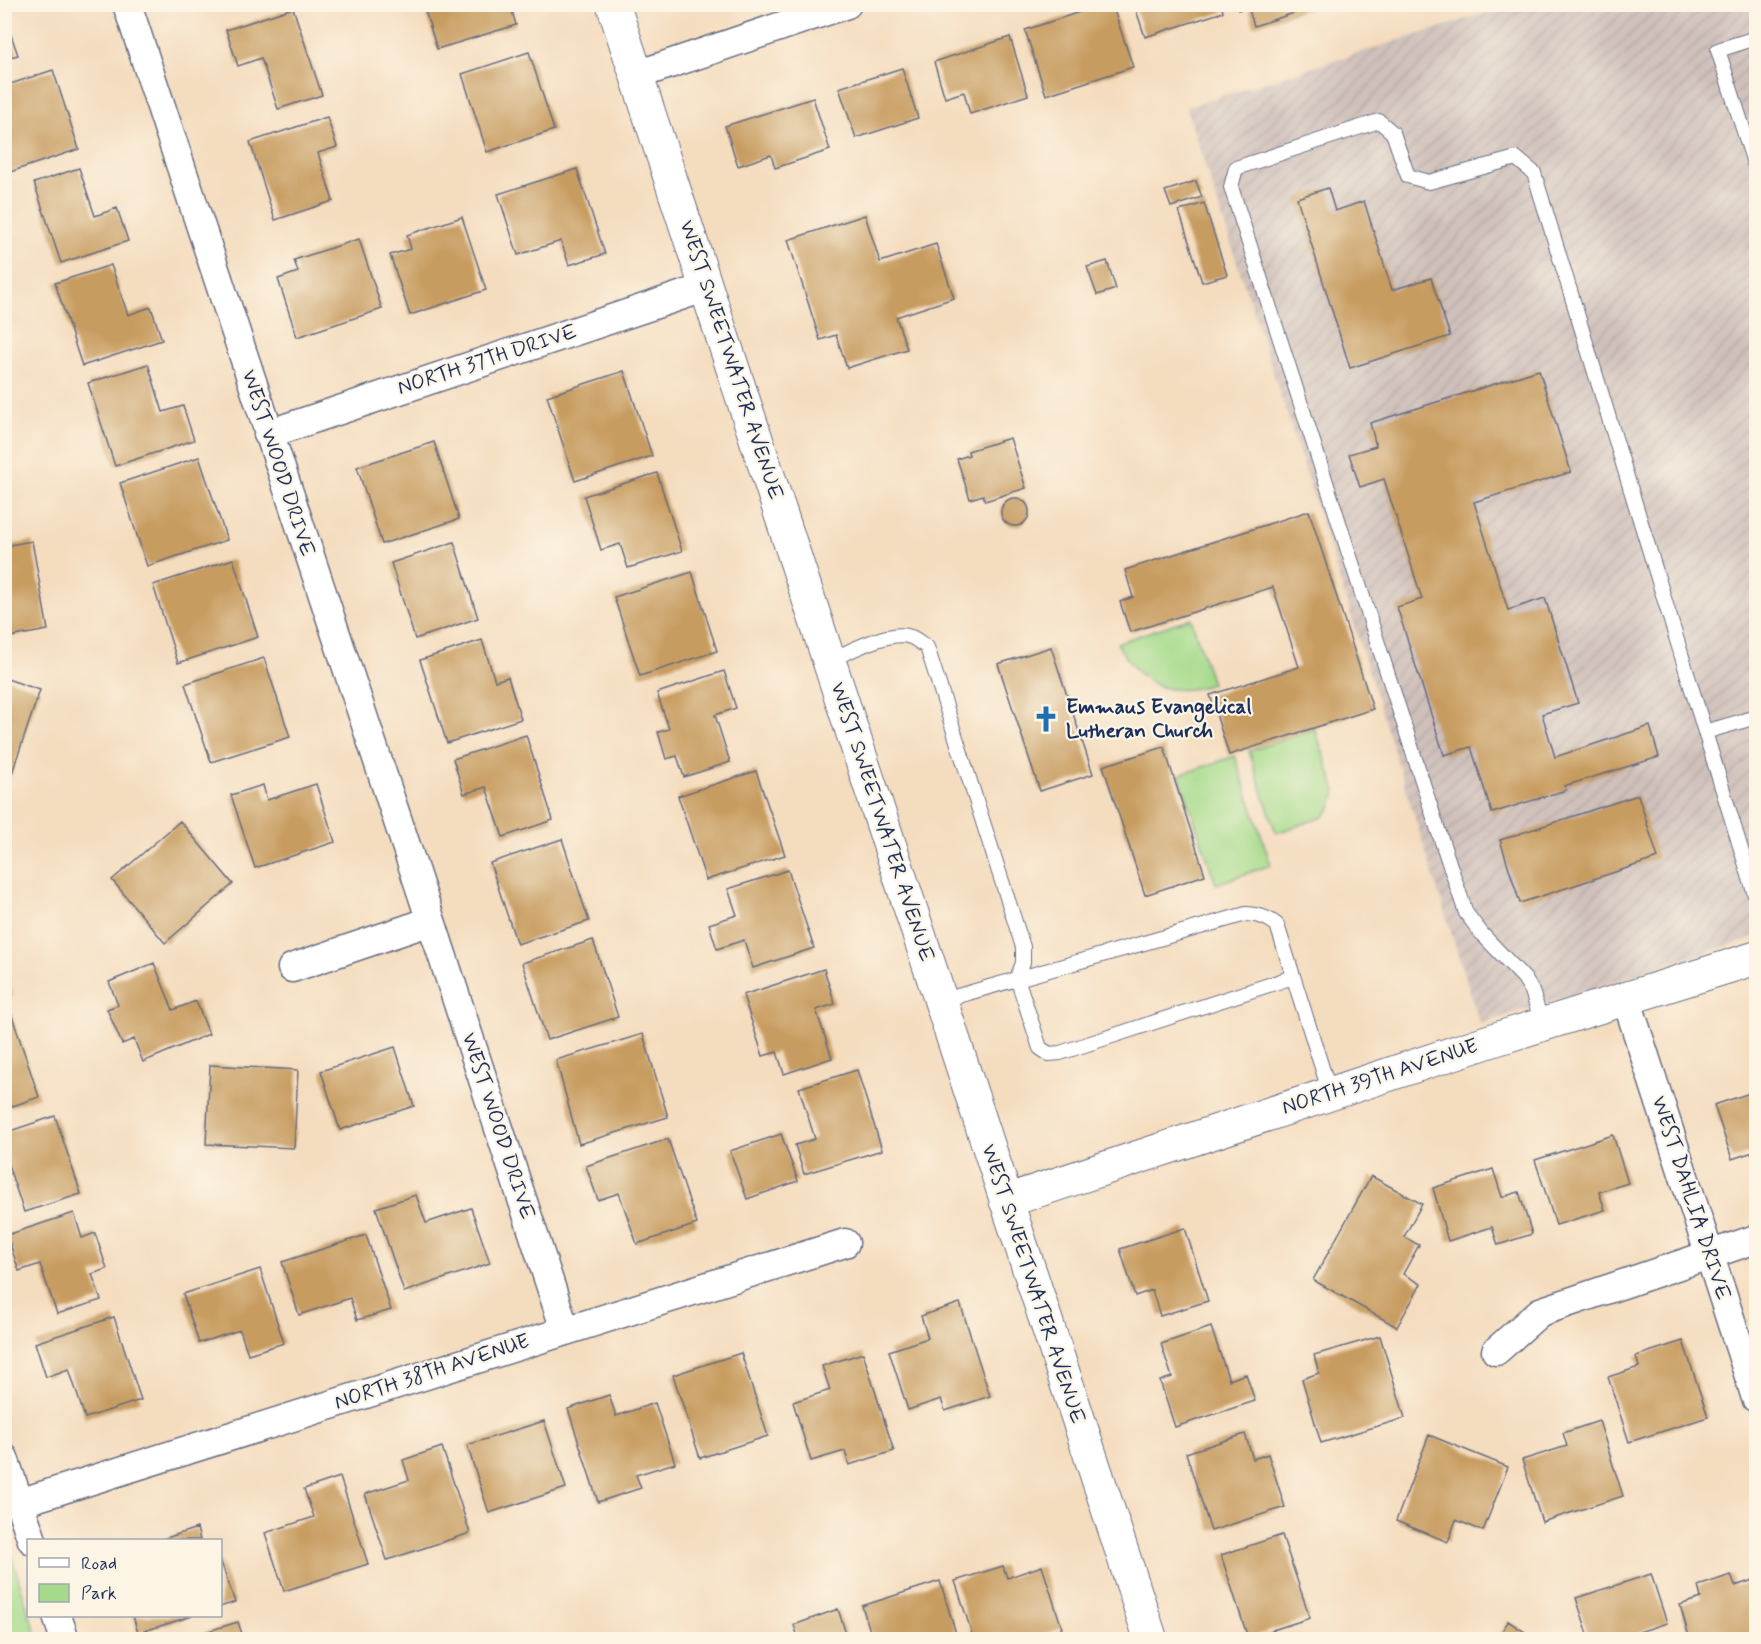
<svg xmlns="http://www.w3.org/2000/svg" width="1761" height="1644" viewBox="0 0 1761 1644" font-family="Mynerve,sans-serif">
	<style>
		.industrial { fill: url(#industrial-furrows) }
		.green { fill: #a5da8a; stroke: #608474; stroke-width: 1.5 }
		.building { fill: #c79c61 }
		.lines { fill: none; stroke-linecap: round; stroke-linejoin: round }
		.lane-casing { stroke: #676c80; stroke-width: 16 }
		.street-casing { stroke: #676c80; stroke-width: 31 }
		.secondary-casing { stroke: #676c80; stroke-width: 35 }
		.lane { stroke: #fff; stroke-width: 14 }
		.street { stroke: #fff; stroke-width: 28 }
		.secondary { stroke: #fff; stroke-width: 33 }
		.labels { text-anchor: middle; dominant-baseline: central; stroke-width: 4.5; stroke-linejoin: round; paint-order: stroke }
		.street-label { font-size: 21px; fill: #1b2f5e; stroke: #fcf5e5 }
		.poi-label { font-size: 21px; font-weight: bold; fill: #1b2f5e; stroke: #fcf5e5; text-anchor: start }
	</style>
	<defs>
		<pattern id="industrial-furrows" width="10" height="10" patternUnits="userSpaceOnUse" patternTransform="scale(1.5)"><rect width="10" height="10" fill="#cfc0ba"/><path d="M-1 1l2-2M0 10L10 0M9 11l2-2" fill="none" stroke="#b1a5a2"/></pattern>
	</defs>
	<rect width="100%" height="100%" fill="#fcf5e5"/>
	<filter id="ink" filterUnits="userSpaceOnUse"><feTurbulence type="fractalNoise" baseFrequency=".0167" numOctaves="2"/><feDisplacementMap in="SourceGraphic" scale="12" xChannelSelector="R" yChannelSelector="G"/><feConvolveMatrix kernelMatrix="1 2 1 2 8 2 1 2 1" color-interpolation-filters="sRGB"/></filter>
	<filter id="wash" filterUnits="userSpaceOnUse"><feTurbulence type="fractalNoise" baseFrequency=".008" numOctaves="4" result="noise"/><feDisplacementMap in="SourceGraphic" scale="24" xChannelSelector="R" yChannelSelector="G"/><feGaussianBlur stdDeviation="1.35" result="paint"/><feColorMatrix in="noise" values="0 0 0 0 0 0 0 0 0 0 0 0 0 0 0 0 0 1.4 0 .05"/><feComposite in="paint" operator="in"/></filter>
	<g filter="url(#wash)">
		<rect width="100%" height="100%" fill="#f4dcbe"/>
		<!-- industrial -->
		<path class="industrial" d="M1512,5H1756V937L1480,1024L1306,473L1186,107Z"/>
		<!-- green -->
		<path class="green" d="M1191,618L1212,684C1165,699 1140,684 1117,643Z
			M1315,729L1336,791L1331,808L1323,817L1276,833L1249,751Z
			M1235,756L1271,865L1216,884L1179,775Z
			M5,1534L28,1610V1616H30L38,1639H5Z"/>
		<g id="blocks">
			<!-- building -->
			<path class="building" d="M423,4H510L516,25L437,49Z
				M1104,4H1112L1133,67L1046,95L1025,30Z
				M1134,4H1221L1223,12L1145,37Z
				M1236,4H1319V5L1254,26L1248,7L1238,10Z
				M293,8L322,95L278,109L261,58L238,66L226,30Z
				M4,15L18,55L4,59Z
				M1010,37L1028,95L970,114L964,92L945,98L934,62Z
				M529,52L554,130L487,152L462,74Z
				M902,68L918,118L856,138L839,88Z
				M53,70L79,149L7,173L4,164V86Z
				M813,98L830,150L775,168L771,155L738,166L725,126Z
				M327,117L337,147L318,153L333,201L275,220L250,142Z
				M79,168L95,216L117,208L128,241L61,263L34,183Z
				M577,169L605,254L569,265L561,241L518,255L498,194Z
				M1196,181L1202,197L1171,207L1165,191Z
				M1328,188L1335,211L1364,201L1392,290L1431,278L1450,336L1350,368L1297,198Z
				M1204,203L1227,275L1202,282L1179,211Z
				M865,215L880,262L936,244L954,298L896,317L907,349L847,368L836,335L820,340L788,240Z
				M462,217L486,290L410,315L390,255L411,249L407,235Z
				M359,239L382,309L297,337L278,279L298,272L294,260Z
				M1107,261L1116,289L1097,295L1087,267Z
				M111,265L128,315L151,307L162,340L82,366L55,283Z
				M148,364L163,412L183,406L194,440L115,466L88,383Z
				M1539,370L1571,472L1474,502L1508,610L1545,598L1578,703L1542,714L1555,757L1650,726L1659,757L1564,786L1566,790L1492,813L1471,747L1444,755L1397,607L1422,599L1384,479L1360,487L1349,454L1376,446L1370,423Z
				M624,371L652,456L575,481L547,396Z
				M1010,438L1026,488L985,501L983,495L970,499L957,459L969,455L968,451Z
				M434,442L459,519L382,544L357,467Z
				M199,457L227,540L147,566L120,483Z
				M657,473L682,551L628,568L620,544L601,550L584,496Z
				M1001 512a14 14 0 1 1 28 0a14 14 0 1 1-28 0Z
				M1309,511L1373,709L1229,755L1210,695L1299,667L1273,587L1130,632L1120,602L1133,597L1125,570Z
				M32,541L48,630L4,638V546Z
				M454,542L478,618L415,639L391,563Z
				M233,559L258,637L178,663L153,585Z
				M692,572L717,651L640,676L614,597Z
				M482,640L495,681L508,677L521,719L447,743L420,660Z
				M1051,647L1093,774L1040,791L998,664Z
				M264,658L290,737L211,762L185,684Z
				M724,671L736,708L715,715L730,762L684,777L677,756L666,759L658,732L669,729L657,693Z
				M4,678L40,690L11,776L4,773Z
				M526,735L553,820L503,837L486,787L464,794L453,759Z
				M1164,747L1205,875L1145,895L1103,766Z
				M756,771L785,855L706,880L678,796Z
				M316,784L335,842L255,868L231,795L263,785L267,800Z
				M1638,795L1658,858L1520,903L1500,840Z
				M180,821L233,884L165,943L112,880Z
				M562,839L589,921L517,944L490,863Z
				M788,870L814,948L753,968L744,940L717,949L709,924L737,915L728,889Z
				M593,940L618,1017L547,1040L522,963Z
				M154,963L173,1010L196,1001L209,1034L143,1062L134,1039L122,1044L107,1009L118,1005L109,982Z
				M824,969L835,1004L816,1010L832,1058L784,1074L777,1052L763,1056L743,995Z
				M5,970L13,995L5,997Z
				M11,1013L39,1097L4,1109V1016Z
				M643,1034L668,1117L579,1144L556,1060Z
				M395,1047L414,1106L340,1130L321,1071Z
				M210,1065L298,1070L294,1148L206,1144Z
				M857,1070L882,1150L804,1174L795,1145L815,1139L799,1088Z
				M1756,1091V1151L1732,1159L1714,1105Z
				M55,1116L81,1194L24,1212L7,1162L4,1163V1133Z
				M781,1134L798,1181L747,1199L730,1151Z
				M1613,1135L1628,1183L1599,1192L1605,1210L1556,1225L1535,1160Z
				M668,1139L697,1224L637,1244L619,1193L598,1200L586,1166Z
				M1493,1169L1502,1197L1519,1192L1532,1234L1498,1245L1492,1227L1448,1241L1433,1188Z
				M1371,1176L1422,1204L1404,1237L1419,1245L1403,1274L1421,1284L1397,1327L1313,1280Z
				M416,1195L426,1223L471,1208L490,1263L404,1292L376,1208Z
				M74,1213L82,1238L95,1233L107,1269L92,1274L101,1300L57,1314L40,1264L19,1271L7,1235Z
				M1185,1228L1208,1301L1160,1316L1152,1290L1135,1296L1120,1249Z
				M366,1235L391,1310L357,1320L350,1298L299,1315L282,1262Z
				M260,1269L284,1343L248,1354L240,1330L199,1343L183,1294Z
				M960,1303L990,1396L945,1411L941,1399L908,1410L889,1351L928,1338L921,1316Z
				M114,1317L141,1400L85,1418L69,1369L46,1377L35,1343Z
				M1211,1327L1229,1380L1246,1374L1255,1401L1175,1427L1160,1381L1172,1377L1161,1344Z
				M1380,1336L1405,1418L1321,1443L1302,1379L1319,1373L1314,1355Z
				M1683,1341L1708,1417L1629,1442L1608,1377L1639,1367L1636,1356Z
				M741,1353L768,1436L700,1458L673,1375Z
				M863,1353L894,1451L849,1465L845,1451L811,1461L793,1402L830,1390L822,1366Z
				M609,1395L616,1416L655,1403L675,1463L636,1475L641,1488L598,1502L568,1409Z
				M544,1421L566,1488L489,1513L467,1445Z
				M1599,1421L1623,1496L1542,1522L1522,1460L1567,1446L1563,1433Z
				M1245,1434L1253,1459L1268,1454L1285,1507L1211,1531L1186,1453Z
				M1429,1435L1508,1467L1483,1531L1456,1520L1448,1542L1396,1521Z
				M442,1447L470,1533L387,1560L365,1494L409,1480L403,1460Z
				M340,1477L368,1564L284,1591L265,1533L314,1517L304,1489Z
				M197,1528L200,1540H160Z
				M1282,1535L1310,1618L1248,1638L1221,1555Z
				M220,1559L235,1602L220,1607Z
				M1003,1566L1007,1578L1042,1566L1062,1628L1026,1640H974L955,1581Z
				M1651,1574L1667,1623L1639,1632L1641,1640H1590L1576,1598Z
				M1731,1575L1735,1586L1756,1579V1640H1690L1680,1605L1701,1598L1698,1586Z
				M940,1581L958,1640H873L862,1606Z
				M838,1609L848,1640H791L798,1637L794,1625Z
				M133,1616H192L138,1633Z
				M1508,1621L1537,1640H1497Z
				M238,1622L244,1640H183L182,1639Z"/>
		</g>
	</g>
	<g filter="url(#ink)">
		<use href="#blocks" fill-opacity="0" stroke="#676c80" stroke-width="1.5"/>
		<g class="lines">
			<!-- lane casing -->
			<g class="lane-casing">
				<path id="lane" d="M1756,38L1718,50L1756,169
					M830,660C849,652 890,629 911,637C916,639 922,644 927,647L1023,947V963L1017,978L1040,1048L1049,1054L1060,1053L1293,977
					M1705,732L1756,898
					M940,1001L1246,914C1259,915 1267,917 1277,925L1330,1093
					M1542,1024L1532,991L1524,978L1482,934L1466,913L1437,827L1231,187L1236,168L1379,121L1393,133L1408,176L1429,182L1516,158L1534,173L1705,732L1756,717"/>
			</g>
			<!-- street casing -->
			<g class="street-casing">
				<path id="street" d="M127,4L431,921L565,1330
					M637,75L847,4
					M268,434L707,287
					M292,968L431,921
					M1626,998L1756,1398
					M1496,1351L1540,1312L1756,1239
					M4,1458L32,1540
					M19,1503L845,1243
					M57,1616L65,1640"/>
			</g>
			<!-- secondary casing -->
			<g class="secondary-casing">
				<path id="secondary" d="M613,4L1151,1640
					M1006,1201L1496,1039L1756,958"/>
			</g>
			<!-- lane -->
			<use href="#lane" class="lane"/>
			<!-- street -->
			<use href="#street" class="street"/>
			<!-- secondary -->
			<use href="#secondary" class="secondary"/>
		</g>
	</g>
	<!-- icons -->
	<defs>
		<g id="church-bare" transform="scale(2.07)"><path d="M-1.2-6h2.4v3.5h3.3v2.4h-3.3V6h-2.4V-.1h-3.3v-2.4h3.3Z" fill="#1f6fb2" stroke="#fcf5e5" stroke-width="2.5" paint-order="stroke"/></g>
	</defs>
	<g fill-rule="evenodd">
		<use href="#church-bare" x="1046" y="719"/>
	</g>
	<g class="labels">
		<!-- street labels -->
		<g class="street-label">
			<text transform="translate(487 360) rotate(-18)">NORTH 37TH DRIVE</text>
			<text transform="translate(731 360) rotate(72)">WEST SWEETWATER AVENUE</text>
			<text transform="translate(278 463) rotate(72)">WEST WOOD DRIVE</text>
			<text transform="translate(882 822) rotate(72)">WEST SWEETWATER AVENUE</text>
			<text transform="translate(1380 1077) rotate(-18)">NORTH 39TH AVENUE</text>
			<text transform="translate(498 1126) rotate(72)">WEST WOOD DRIVE</text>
			<text transform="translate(1691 1198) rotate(72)">WEST DAHLIA DRIVE</text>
			<text transform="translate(1033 1284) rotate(72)">WEST SWEETWATER AVENUE</text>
			<text transform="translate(432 1372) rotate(-18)">NORTH 38TH AVENUE</text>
		</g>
		<!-- poi labels -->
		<g class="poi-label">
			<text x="1066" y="707">Emmaus Evangelical<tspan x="1066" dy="24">Lutheran Church</tspan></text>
		</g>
	</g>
	<!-- margin -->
	<rect width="1761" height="1644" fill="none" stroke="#fcf5e5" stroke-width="24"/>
	<!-- legend -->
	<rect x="27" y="1539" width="195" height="78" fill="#fcf5e5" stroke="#a2a6af" stroke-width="1.5"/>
	<rect x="39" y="1558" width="30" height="9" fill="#ffffff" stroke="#a2a6af" stroke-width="1.5"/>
	<text x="81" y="1569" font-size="18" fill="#1b2f5e">Road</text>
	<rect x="39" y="1584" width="30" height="18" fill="#a5da8a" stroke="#a2a6af" stroke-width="1.5"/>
	<text x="81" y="1599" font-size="18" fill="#1b2f5e">Park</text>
</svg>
